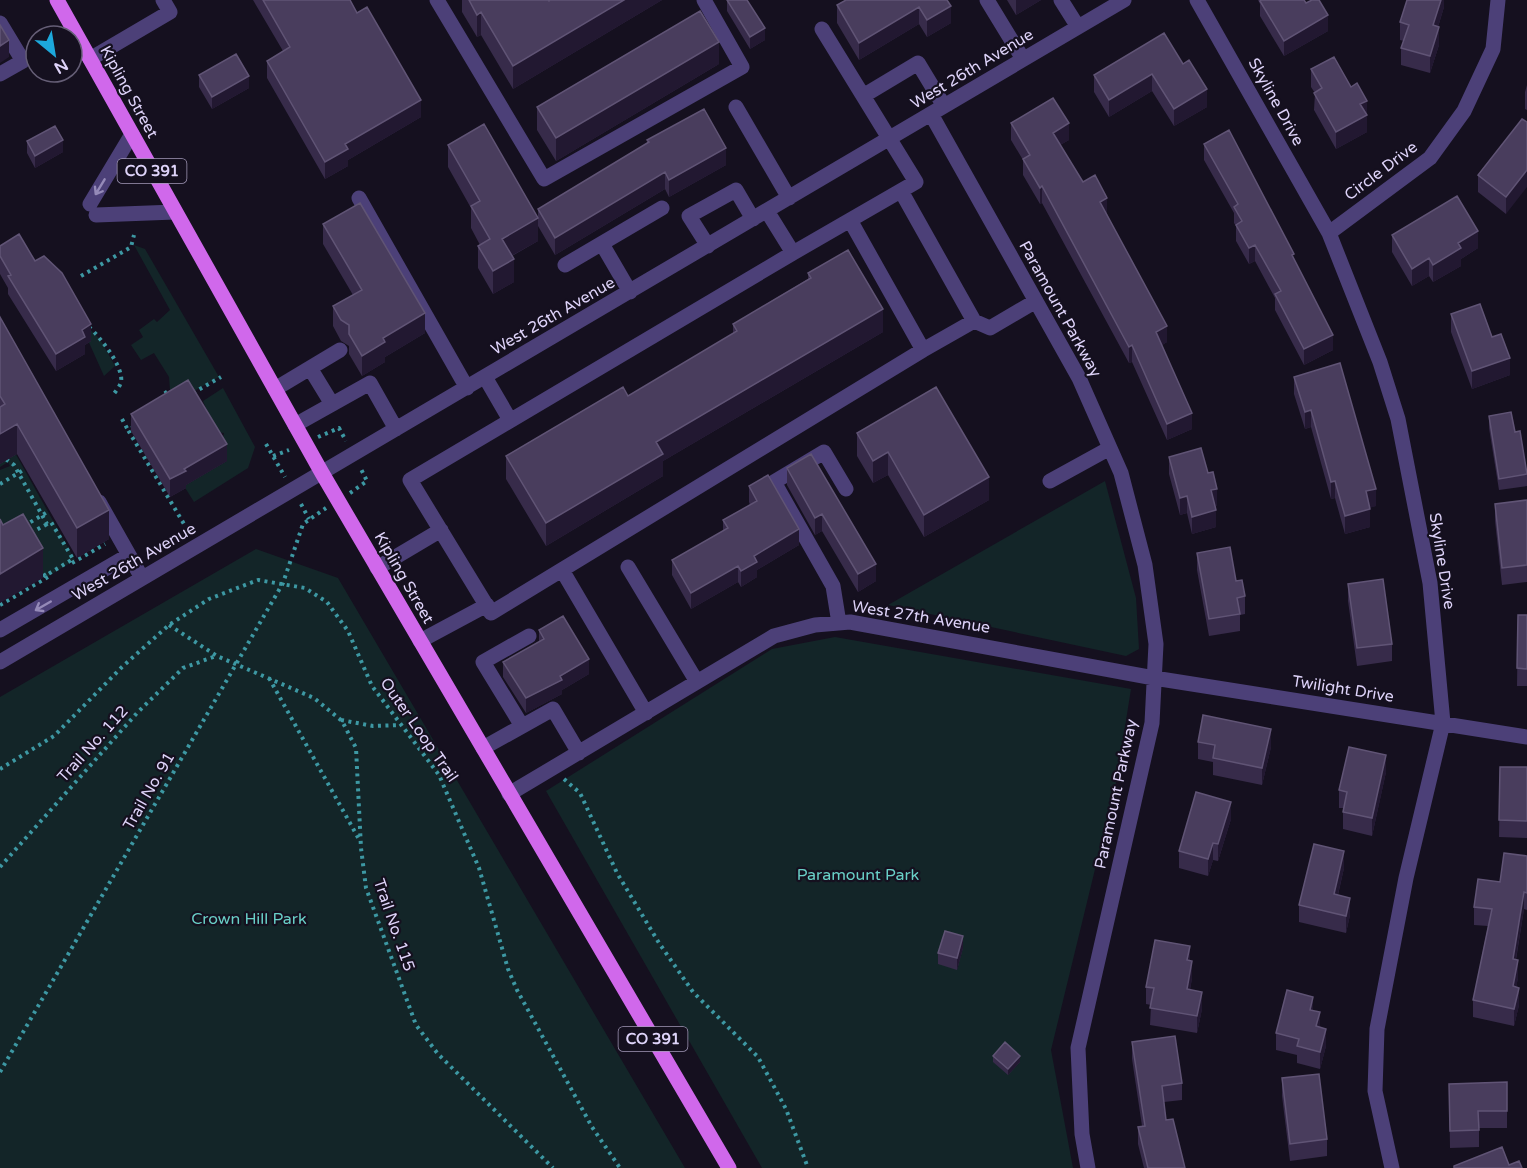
<svg xmlns="http://www.w3.org/2000/svg" width="1527" height="1168" viewBox="0 0 1527 1168" font-family="'Varela Round',sans-serif">
	<style>
		.green { fill: #132528 }
		.lines { fill: none; stroke-linecap: round; stroke-linejoin: round }
		.path { stroke: #3d98a3; stroke-width: 4; stroke-dasharray: 3 4.5; stroke-linecap: butt }
		.minor { stroke: #4c4078; stroke-width: 15 }
		.major { stroke: #d068eb; stroke-width: 15 }
		.wall { fill: #372b4a }
		.shaded-wall { fill: #221831 }
		.building { fill: #493d5d; stroke: #605475; stroke-width: 1.5 }
		.oneway { stroke: #958ab8 }
		.labels { text-anchor: middle; dominant-baseline: central; stroke-width: 4.5; stroke-linejoin: round; paint-order: stroke }
		.shield { fill: #15101f; stroke: #a298b8; stroke-width: 1.5 }
		.shield-label { font-size: 15px; font-weight: bold; fill: #ded3f9 }
		.street-label { font-size: 16px; fill: #ded3f9; stroke: #15101f }
		.park-label { font-size: 16px; fill: #69cfc7; stroke: #15101f }
	</style>
	<rect width="100%" height="100%" fill="#15101f"/>
	<!-- green -->
	<path class="green" d="M134,245L145,249L219,377L171,404L169,377L154,353L141,360L131,345L143,337L139,330L154,319L157,322L170,310Z
		M78,318L100,339L115,366L104,376Z
		M223,388L255,447L248,468L194,502L184,486L227,461L220,451L224,433L216,432L203,401Z
		M0,426L75,560L45,578L24,543L0,549V470L10,466L8,462L0,467Z
		M1105,481L1136,598L1139,649L1126,656L888,605Z
		M256,549L338,578L685,1168H0V697Z
		M835,637L1131,689L1116,783L1051,1050L1073,1168H762L546,791L772,649Z"/>
	<g class="lines">
		<!-- path -->
		<path class="path" d="M81,276L131,247L134,235
			M89,327C100,337 124,367 121,382C120,386 116,391 113,395
			M193,393L221,377
			M164,399L162,395L170,390
			M122,419L128,430
			M134,427L128,430L184,524
			M318,437L339,428L346,441
			M266,444L285,477
			M0,455L14,465L47,524L51,522L73,559L45,576L41,570
			M273,456L289,450
			M0,484L25,469
			M350,493L367,481L361,469
			M301,504L309,519
			M24,526L49,511
			M31,533L47,524
			M72,563L105,544
			M0,605L48,577
			M169,625L217,656L314,698L342,721L356,748L361,848L366,888L416,1025L438,1054L553,1168
			M269,678L360,841
			M341,720L373,726L401,725
			M0,769L54,736L122,667L169,625L209,599L258,580L305,588L327,602L348,631L372,686L439,775L479,868L508,969L517,990L592,1127L620,1168
			M564,779L580,793L617,873L659,943L693,992L758,1057L786,1109L808,1168
			M0,867L137,713L183,668L216,656
			M0,1072L283,583L303,524L326,508"/>
		<!-- minor -->
		<path class="minor" d="M437,0L544,179L742,67L704,0
			M987,0L1023,59
			M1061,0L1078,27
			M1197,0L1329,233L1380,362L1398,419L1430,583L1443,723L1406,878L1377,1029L1375,1091L1392,1168
			M0,23L23,61L0,74
			M90,59L170,12L163,0
			M863,96L918,63L944,106
			M736,107L789,198
			M931,114L1079,378L1121,473L1145,565L1156,644L1152,723L1078,1048L1082,1134L1088,1168
			M901,191L974,321
			M359,198L467,388
			M90,204L132,134
			M767,211L793,253L916,182L822,29
			M96,215L175,212
			M1329,233L1430,158L1464,111L1493,49L1498,0
			M602,244L630,292
			M708,246L689,216L736,190L753,219
			M793,253L410,480L491,613L923,350L850,220
			M565,265L662,208
			M923,350L974,321L990,328L1036,301
			M310,368L332,404
			M485,377L510,420
			M275,389L340,350
			M295,425L370,383L396,429
			M1050,481L1110,448
			M99,502L142,578
			M628,567L697,682
			M377,568L441,530
			M562,570L646,713
			M839,623L833,586L774,482L824,452L846,489
			M0,630L129,555
			M420,641L487,605
			M0,662L1124,0
			M522,726L483,662L529,636
			M483,748L553,709L579,753
			M509,794L774,636L815,625L850,622L1154,678L1527,737"/>
		<!-- major -->
		<path class="major" d="M57,0L322,473L729,1168"/>
	</g>
	<!-- wall -->
	<path class="wall" d="M253,0H350L421,117L348,160V166L325,179L267,78V61L283,51Z
		M462,0H548L549,1L550,0H662L513,89L481,35L477,37L462,12Z
		M727,0L765,40L750,49L727,11Z
		M947,0L951,23L927,37L919,24L859,60L837,23V5Z
		M1007,0H1041L1016,15Z
		M1258,0H1304L1328,31L1284,56L1260,16V4Z
		M1444,0V7L1438,27L1439,45L1430,73L1401,65V48L1404,41L1400,40V22Z
		M719,64L556,161L537,130V107Z
		M1183,64L1207,107L1174,126L1152,91L1109,117L1094,92V75Z
		M1311,69L1351,87L1367,101V132L1336,149L1314,110L1315,93L1311,87Z
		M199,75L249,88L212,109L199,87Z
		M1527,85V110L1525,109V92Z
		M1522,119L1506,214L1478,192V175Z
		M1011,123L1069,140L1060,145L1083,182L1107,214L1167,342L1162,345L1192,429L1167,440L1132,362L1129,363L1042,203L1040,204L1023,175V160L1011,140Z
		M647,140L726,165L669,197L665,189L555,255L538,226V241L512,256L514,282L493,294L478,268V246L480,245L471,228V208L448,167V145L538,218V209L647,143Z
		M27,141L63,152L35,168L27,153Z
		M1204,144L1294,259L1333,350L1304,365L1275,310V298L1255,261L1249,264L1236,241V226L1234,223V213L1204,160Z
		M323,224L425,333L385,357V362L362,376L349,354V346L341,341L333,326V306L353,295L323,244Z
		M1392,235L1478,248L1461,259V266L1433,282L1429,276L1412,286L1392,252Z
		M0,246L35,261L91,341L85,345V354L56,371L8,294V288L0,274Z
		M808,273L883,332L663,461V476L546,546L506,479V456L628,396L733,334V324L808,279Z
		M1451,314L1492,337L1510,375L1472,389L1451,332Z
		M0,317L109,539L77,558L17,454L0,464Z
		M1294,377L1376,506L1370,507V527L1345,534L1335,498L1331,499L1311,427L1305,429L1294,394Z
		M131,414L227,461L186,485V488L170,497L131,431Z
		M1489,416L1515,432L1527,473V486L1499,490L1489,428Z
		M857,433L989,500L924,537L888,475L873,483L857,456Z
		M1169,457L1217,506H1215L1216,527L1192,534L1187,513L1180,515L1169,474Z
		M787,468L876,581L858,592L822,531L815,535L787,485Z
		M749,486L799,545L757,570V577L741,587L738,582L691,609L672,575V560L723,531V520L750,505L749,502Z
		M1527,500V582L1502,585L1495,521V504Z
		M1197,553L1236,581L1245,596V614L1240,615V631L1209,636L1197,570Z
		M1348,584L1392,644V661L1357,666L1348,601Z
		M1518,615H1527V686H1517Z
		M539,630L589,674L562,690V694L526,713L503,677V662L539,642Z
		M1198,742L1271,747L1262,785L1213,775V762L1198,759Z
		M1500,767H1527V838L1499,837Z
		M1386,772L1372,836L1343,829V808H1339V790Z
		M1231,819L1218,861L1213,860L1208,876L1179,868V851Z
		M1527,856V910L1524,909L1516,960L1518,978L1516,987L1519,1005L1514,1026L1473,1017V1000L1488,926L1474,925V907Z
		M1344,868L1338,895L1350,915L1346,933L1299,922V905Z
		M963,948L957,970L938,964V953Z
		M1190,961L1192,978L1190,990L1202,1009L1197,1033L1150,1025L1151,1005L1146,1004V987Z
		M1313,1011L1320,1027L1326,1046L1320,1069L1297,1063V1055L1276,1050V1033Z
		M1132,1042L1182,1083V1100L1164,1102L1166,1120L1185,1168H1144L1138,1144V1127L1142,1126L1132,1059Z
		M993,1056L1020,1062L1008,1075L993,1062Z
		M1282,1078L1327,1139V1156L1290,1161L1282,1096Z
		M1507,1082V1128H1479V1147L1450,1148L1449,1084Z"/>
	<!-- shaded-wall -->
	<path class="shaded-wall" d="M624,0H662L513,89V66Z
		M1016,0H1041L1016,15Z
		M1441,0H1444V7L1433,43V25Z
		M951,6V23L927,37V20Z
		M919,7V24L859,60V43Z
		M481,12V35L477,37V15Z
		M1328,15V31L1284,56V41Z
		M1439,27V45L1430,73V56Z
		M765,28V40L750,49V37Z
		M9,40V57L0,63V46Z
		M719,42V64L556,161V138Z
		M1152,74V91L1109,117V100Z
		M249,76V88L212,109V97Z
		M1207,89V107L1174,126V109Z
		M421,100V117L348,160V166L325,179V162L345,144Z
		M1367,101V132L1336,149V132L1360,104Z
		M1069,123V140L1053,149V133Z
		M63,140V152L35,168V156Z
		M726,148V165L669,197V180Z
		M1527,170V187L1506,214V197Z
		M665,172V189L555,255V238Z
		M1042,186V203L1040,204V188Z
		M1107,198V214L1100,218V202Z
		M538,218V241L502,261V239Z
		M1478,231V248L1461,259V266L1433,282V265L1458,243Z
		M1255,245V261L1249,264V248Z
		M1429,258V276L1412,286V269Z
		M514,259V282L493,294V271Z
		M883,309V332L663,461V476L546,546V523L656,442Z
		M425,313V333L385,357V362L362,376V356L383,338Z
		M91,324V341L85,345V354L56,371V354L82,330Z
		M1167,326V342L1156,349V332Z
		M1333,335V350L1304,365V349Z
		M1132,345V362L1129,363V347Z
		M1510,358V375L1472,389V371Z
		M1311,410V427L1305,429V412Z
		M1192,413V429L1167,440V424Z
		M17,424V454L0,464V434Z
		M227,444V461L186,485V488L170,497V479L184,469Z
		M888,452V475L873,483V461Z
		M989,477V500L924,537V515Z
		M1335,481V498L1331,499V482Z
		M1217,489V506L1211,508V490Z
		M1376,489V506L1366,509V491Z
		M1187,496V513L1180,515V498Z
		M1370,509V527L1345,534V516Z
		M109,510V539L77,558V528Z
		M1216,510V527L1192,534V517Z
		M822,514V531L815,535V518Z
		M799,529V545L757,570V577L741,587V571L754,556Z
		M43,548V578L0,603V574Z
		M876,564V581L858,592V574Z
		M738,566V582L691,609V593Z
		M589,659V674L562,690V694L526,713V698Z
		M1271,729V747L1262,785V768Z
		M1386,755V772L1372,836V818Z
		M1231,802V819L1218,861V844Z
		M1213,843V860L1208,876V859Z
		M1344,851V868L1334,911V894Z
		M1524,892V909L1513,976V959Z
		M1350,898V915L1346,933V916Z
		M963,936V948L957,970V958Z
		M1190,946V964L1187,960Z
		M1518,960V978L1513,1004V986Z
		M1192,961V978L1187,1007V989Z
		M1519,988V1005L1514,1026V1009Z
		M1202,992V1009L1197,1033V1016Z
		M1313,997V1014L1310,1010Z
		M1320,1012V1030L1316,1026Z
		M1326,1029V1046L1320,1069V1052Z
		M1020,1056V1062L1008,1075V1069Z"/>
	<!-- building -->
	<path class="building" d="M263,0H350L357,13L367,7L421,100L345,144L348,149L325,162L267,61L290,47Z
		M469,0H548L549,1L550,0H624L513,66L481,12L477,15Z
		M727,0H747L765,28L750,37Z
		M846,0H947L951,6L927,20L919,7L859,43L837,5Z
		M1261,0H1304L1306,3L1312,0H1319L1328,15L1284,41L1260,1Z
		M1407,0H1441L1433,25L1439,27L1430,56L1401,48L1409,25L1400,22Z
		M700,11L719,42L556,138L537,107Z
		M0,25L9,40L0,46Z
		M1164,33L1183,64L1189,60L1207,89L1174,109L1152,74L1109,100L1094,75Z
		M236,54L249,76L212,97L199,75Z
		M1334,57L1351,87L1357,83L1367,101L1360,104L1367,115L1336,132L1314,93L1322,88L1311,69Z
		M1053,98L1069,123L1053,133L1083,182L1095,175L1107,198L1100,202L1167,326L1156,332L1192,413L1167,424L1132,345L1129,347L1042,186L1040,188L1023,159L1030,155L1011,123Z
		M704,109L726,148L669,180L665,172L555,238L538,209L649,142L647,140Z
		M1522,119L1527,122V170L1506,197L1478,175Z
		M484,124L538,218L502,239L514,259L493,271L478,246L490,239L471,206L480,201L448,145Z
		M55,126L63,140L35,156L27,141Z
		M1229,130L1294,254L1292,255L1333,335L1304,349L1275,294L1281,291L1255,245L1249,248L1236,225L1242,221L1234,207L1238,204L1204,144Z
		M1457,196L1478,231L1458,243L1461,248L1433,265L1429,258L1412,269L1392,235Z
		M360,203L425,313L383,338L385,342L362,356L349,334V325L341,320L333,306L362,290L323,224Z
		M19,234L35,261L44,256L62,273L91,324L82,330L85,337L56,354L8,276L11,275L0,256V246Z
		M848,250L883,309L656,442L663,454L546,523L506,456L623,387L628,396L737,331L733,324L811,278L808,273Z
		M1480,304L1492,337L1501,334L1510,358L1472,371L1451,314Z
		M0,317L109,510L77,528L17,424L0,434V407L5,404L0,396Z
		M1340,363L1376,489L1366,491L1370,509L1345,516L1335,481L1331,482L1311,410L1305,412L1294,377Z
		M188,380L227,444L184,469L186,471L170,479L131,414Z
		M936,387L989,477L924,515L888,452L873,461L857,433Z
		M1511,412L1515,432L1520,431L1527,474L1499,479L1489,416Z
		M1201,448L1208,473L1213,472L1217,489L1211,490L1216,510L1192,517L1187,496L1180,498L1169,457Z
		M811,454L876,564L858,574L822,514L815,518L787,468Z
		M768,475L799,529L754,556L757,562L741,571L738,566L691,593L672,560L728,528L723,520L757,501L749,486Z
		M1527,500V565L1502,568L1495,504Z
		M23,514L43,548L0,574V519L3,525Z
		M1230,547L1236,581L1242,580L1245,596L1237,598L1240,614L1209,619L1197,553Z
		M1383,579L1392,644L1357,648L1348,584Z
		M1518,615H1527V669L1517,668Z
		M563,616L589,659L560,676L562,680L526,698L503,662L544,639L539,630Z
		M1203,715L1271,729L1262,768L1213,758L1215,745L1198,742Z
		M1349,747L1386,755L1372,818L1343,812L1347,792L1339,790Z
		M1500,767H1527V821L1499,820Z
		M1196,792L1231,802L1218,844L1213,843L1208,859L1179,851Z
		M1314,844L1344,851L1334,894L1350,898L1346,916L1299,905Z
		M1504,853L1527,856V893L1524,892L1513,959L1518,960L1513,986L1519,988L1514,1009L1473,1000L1492,909L1474,907L1478,879L1500,882Z
		M945,931L963,936L957,958L938,953Z
		M1155,940L1190,946L1187,960L1192,961L1187,989L1202,992L1197,1016L1150,1008L1154,988L1146,987Z
		M1287,990L1313,997L1310,1010L1320,1012L1316,1026L1326,1029L1320,1052L1297,1046L1299,1039L1276,1033Z
		M1175,1036L1182,1083L1162,1086L1166,1120L1173,1119L1185,1168H1148L1138,1127L1145,1126L1132,1042Z
		M1005,1042L1020,1056L1008,1069L993,1056Z
		M1319,1074L1327,1139L1290,1144L1282,1078Z
		M1507,1082V1111H1478L1479,1130L1450,1131L1449,1084Z
		M1502,1147L1509,1165L1519,1161L1522,1168H1454V1166Z"/>
	<!-- one-way arrows -->
	<defs><path id="oneway-shaft" d="M-6 0H5M1.5-3L5.5 0L1.5 3" fill="none" stroke-width="1.6" stroke-linecap="round" stroke-linejoin="round" transform="scale(1.5)"/></defs>
	<g class="oneway">
		<use href="#oneway-shaft" transform="translate(100 187) rotate(121)"/>
		<use href="#oneway-shaft" transform="translate(43 606) rotate(150)"/>
	</g>
	<g class="labels">
		<!-- shield labels -->
		<g class="shield">
			<rect x="117.5" y="159" width="69" height="24" rx="4.5"/>
			<rect x="618.5" y="1027" width="69" height="24" rx="4.5"/>
		</g>
		<g class="shield-label">
			<text x="152" y="171">CO 391</text>
			<text x="653" y="1039">CO 391</text>
		</g>
		<!-- street labels -->
		<g class="street-label">
			<text transform="translate(972 69) rotate(-31)">West 26th Avenue</text>
			<text transform="translate(129 92) rotate(61)">Kipling Street</text>
			<text transform="translate(1276 102) rotate(61)">Skyline Drive</text>
			<text transform="translate(1381 171) rotate(-37)">Circle Drive</text>
			<text transform="translate(1060 309) rotate(61)">Paramount Parkway</text>
			<text transform="translate(553 316) rotate(-30)">West 26th Avenue</text>
			<text transform="translate(1442 561) rotate(81)">Skyline Drive</text>
			<text transform="translate(134 562) rotate(-30)">West 26th Avenue</text>
			<text transform="translate(404 578) rotate(60)">Kipling Street</text>
			<text transform="translate(921 617) rotate(9)">West 27th Avenue</text>
			<text transform="translate(1343 689) rotate(9)">Twilight Drive</text>
			<text transform="translate(419 730) rotate(55)">Outer Loop Trail</text>
			<text transform="translate(93 744) rotate(-48)">Trail No. 112</text>
			<text transform="translate(149 791) rotate(-60)">Trail No. 91</text>
			<text transform="translate(1116 794) rotate(-78)">Paramount Parkway</text>
			<text transform="translate(394 925) rotate(71)">Trail No. 115</text>
		</g>
		<!-- park labels -->
		<g class="park-label">
			<text x="858" y="875">Paramount Park</text>
			<text x="249" y="919">Crown Hill Park</text>
		</g>
	</g>
	<!-- north arrow -->
	<g transform="translate(54 54) rotate(150)"><circle r="28" fill="#15101f" stroke="#655e76" stroke-width="1.5"/>
	<path d="M0-4.5L10 22L0 15L-10 22Z" fill="#1da8db"/>
	<text y="-9" font-size="16" font-weight="bold" text-anchor="middle" fill="#ded3f9">N</text>
	</g>
</svg>
